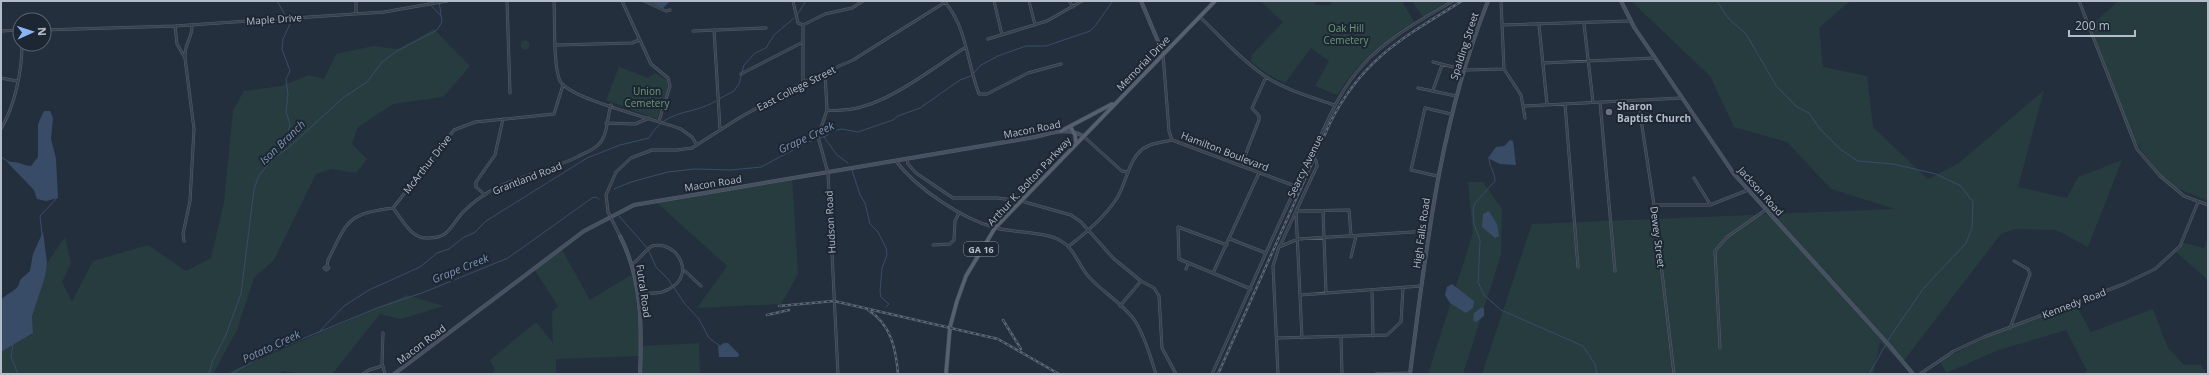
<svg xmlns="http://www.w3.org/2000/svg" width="2209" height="375" viewBox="0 0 2209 375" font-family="'Open Sans',sans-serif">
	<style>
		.green { fill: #263c3f }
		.water { fill: #394c67 }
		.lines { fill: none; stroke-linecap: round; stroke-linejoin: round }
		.stream { stroke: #394c67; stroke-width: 1 }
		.street-casing { stroke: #565f6c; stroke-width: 3 }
		.secondary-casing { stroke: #565f6c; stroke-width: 4 }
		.primary-casing { stroke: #414a57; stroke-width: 4.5 }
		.street { stroke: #38414e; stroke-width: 2 }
		.secondary { stroke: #465061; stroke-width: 3 }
		.primary { stroke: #56606e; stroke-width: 3.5 }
		.rail-casing { stroke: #5a6575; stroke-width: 2.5 }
		.rail { stroke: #1d2633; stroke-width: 1; stroke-dasharray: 3; stroke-linecap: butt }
		.worship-dot { fill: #6b7280; stroke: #1d2633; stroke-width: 1.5 }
		.labels { text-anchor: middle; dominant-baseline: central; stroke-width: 4; stroke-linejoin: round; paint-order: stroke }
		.shield { fill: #1d2633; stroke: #878f9c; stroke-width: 1 }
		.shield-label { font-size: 9px; font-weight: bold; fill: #b4bcc9 }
		.street-label { font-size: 10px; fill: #b4bcc9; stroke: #1d2633 }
		.park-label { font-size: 10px; fill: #6b9a76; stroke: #1d2633 }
		.poi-label { font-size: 10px; font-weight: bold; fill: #b4bcc9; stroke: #1d2633; text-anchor: start }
		.water-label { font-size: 11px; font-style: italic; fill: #7c92b1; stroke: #1d2633 }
	</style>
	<rect width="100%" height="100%" fill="#242f3e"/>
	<!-- green -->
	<path class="green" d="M1260,1H1315V5H1331V1H1402L1414,22C1383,41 1356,64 1337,95L1315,86L1329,61L1311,48L1285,83L1267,74L1251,62L1252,55L1283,22Z
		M1412,1H1448L1423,17Z
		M1631,1H1850L1819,28L1823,67L1867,76L1873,127L1928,179L1959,163L2044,90L2018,187L2067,198L2078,177L2122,160L2088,247L2056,230L2016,229L2001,234L1902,363L1880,342L1873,374H1482L1532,224L1895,209L1831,189L1787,142L1734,127L1710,76Z
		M2118,1H2208V201L2167,184L2128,132L2091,26Z
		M434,29L470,66L443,97L393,104L358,127L352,144L367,159L356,173L331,169L316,174L274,260L254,278L237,330L213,374H1V352L33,333L32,316L45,277L47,263L65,237L71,263L62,282L72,301L93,261L148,245L186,271L211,258L224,202L233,110L244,91L281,86L309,75L324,79L336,54L373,46L398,49Z
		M520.5 45a4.5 4.5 0 1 1 9 0a4.5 4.5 0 1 1-9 0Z
		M619,67L648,78L655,73L667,80L668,87L657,119L606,100Z
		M792,176L798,274L781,304L697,308L727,266L654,200Z
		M1468,182H1483L1502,209L1501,255L1463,374H1428L1473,233Z
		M2208,237V280L2176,252L2181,242L2204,248Z
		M561,248L590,300L634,273L640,346L699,343L700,374H640L641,356L556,359V374H491L495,370L490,360L536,322L553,343L552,312L558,306L534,269Z
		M407,295L444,306L401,319L380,314L332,374H302L284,371L275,374H225Z
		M2075,304L2091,332L2153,309L2167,346L2184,365H2201L2207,374H2081L2087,371L2066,330L1996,351L1946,373L1940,361L1997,332Z"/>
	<!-- water -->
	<path class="water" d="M649,1H670L663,8Z
		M44,111H50L53,118L51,139L56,159L58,198L46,201L37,199L34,190L7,162C20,161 22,166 31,166L38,157V124Z
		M1510,140L1513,141L1516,165L1500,164L1488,158L1496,147L1504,146Z
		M1489,211L1497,224L1499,236L1495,238L1482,227L1483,214Z
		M43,232L47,263L45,277L32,316L33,333L1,352V300C8,292 19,291 20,280L30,271L33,254Z
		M1452,284L1474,301L1473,308L1466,313L1450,303L1445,295L1447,287Z
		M1482,307L1484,309V316L1476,322L1473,320L1474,313Z
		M724,343H728L739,354L738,357H719L718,347Z"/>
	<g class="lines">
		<!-- stream -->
		<path class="stream" d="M277,1L290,24L283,39L282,49L290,71L286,79L288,95L286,112L290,124L288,133L293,141
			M427,1L442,17
			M1717,1L1728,18L1746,34L1777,87L1797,107L1809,113L1820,129L1840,149L1858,161L1893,164L1936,174L1961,186L1973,202L1972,228L1966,243L1923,289L1890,337L1869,374
			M797,15L806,1
			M719,99L734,91L739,84L744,65L755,53L766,48L774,35L794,18
			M824,137L837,155L848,163
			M1,157L9,162
			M1489,158C1489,167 1495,172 1495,181L1475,203L1473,209L1474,224L1480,240L1478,282L1484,295L1501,310L1583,346L1595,364L1597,374
			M852,170L860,195L865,203L870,224L878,232L886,248L887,255L882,268L880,291L881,297L889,304L886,307
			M614,189L631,182L668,172L695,169L731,170L761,167L808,142L826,136L832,131L842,129L858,132L893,120L898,116L920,108L960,80L971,76L981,65L998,56L1026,46H1046L1090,31C1096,27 1107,8 1113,1
			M619,216L648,249L656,267L668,279L685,304L699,319L709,338L720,346
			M42,235L40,216L57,198
			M318,333L344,306L369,290L420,267L437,253L449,249L464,237L474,233L486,221L587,158L620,145L649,138C666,108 691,116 716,101
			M13,344L11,357L18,374
			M209,374L212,362L225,337L241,294L254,189L259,175L274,158L288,148L344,97L367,82L382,62L397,51L437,30L442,22L439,1
			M231,374L268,353L377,308L422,293L508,258L592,198L596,197L599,199"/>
		<!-- street casing -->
		<g class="street-casing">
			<path id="street" d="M356,1V14
				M507,1L510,93
				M554,1C555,19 553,66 560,81C569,99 658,120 681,129L692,137L697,145
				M622,1L651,64L668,78L670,86L659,121
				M644,1L666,11L670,10
				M793,1L798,23L803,25V82
				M994,1L1002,35
				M1029,1L1035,25
				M1069,1L1073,7
				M1501,1L1504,69L1521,95L1525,118
				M2079,1L2137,149L2160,176L2184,196L2208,205
				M945,2C967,28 967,63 979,94H987L1028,73L1061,64
				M1200,17C1221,37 1242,61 1266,77C1286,90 1312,97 1334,105
				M1584,24L1593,102
				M803,25L825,14L852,8L863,1
				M1502,25L1630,21
				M1539,25L1547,104
				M175,26L177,44L185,58L194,129L190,201L183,234L184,241
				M44,30L175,26L384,12L447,1
				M714,30L720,129
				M1,31L20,30
				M693,31L766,28
				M988,39L1047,21L1082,1
				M556,45L632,43L639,40
				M1163,54L1169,131L1172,140L1295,186
				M185,57C184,44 193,37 192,25
				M1433,62L1465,70L1503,69
				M1543,63L1655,58
				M825,73L827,110L818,137L828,173L838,374
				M741,74L803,42
				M1,78L17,81
				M1418,88L1456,96
				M1433,90L1442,65
				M1638,100L1654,205L1674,374
				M1600,102L1615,271
				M1565,104L1578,267
				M1525,106L1681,98
				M827,110C876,116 926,72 966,47
				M606,123L635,124L649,118
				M1,129C15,105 22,71 22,44
				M1083,136L1122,171L1128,172
				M907,159L908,164L916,173L953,198H997L1021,201L1071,215L1081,222L1113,258L1141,281L1154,288L1159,296L1162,348L1176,374
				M896,161C916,188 962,219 996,228C1015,233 1044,231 1061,241C1074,248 1079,266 1088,276C1102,292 1123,303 1135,321C1145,336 1150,356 1156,374
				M1241,166L1259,120V116L1252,108L1266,77
				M1437,176L1411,170L1425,108L1451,114
				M1694,178L1710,204
				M485,195L476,187V182L495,155L503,119
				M1654,205H1710L1748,190
				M393,208C402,219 411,239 428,238C447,238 449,230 459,217C465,209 475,201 484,195C511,177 547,172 577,157C584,153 592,151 598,145C608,137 607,116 611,105
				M1323,211L1326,293
				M620,236L608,212L606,195L616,172L631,158L652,150H677L692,148L739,118L803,82L853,60L947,1
				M1230,239L1266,253
				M933,245L950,244L954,240L955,221L959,213
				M1227,245L1178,227L1179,259L1251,289
				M1069,246C1086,233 1105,217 1117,198C1127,182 1129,154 1148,146C1155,142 1165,142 1172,140
				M1280,246L1296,211L1349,210L1351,235
				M1351,257L1356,236
				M633,264C637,261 649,247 652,246C677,239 701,279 662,292C655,294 645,293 638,293
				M327,266L324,268L326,270L329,268L327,266L328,260C348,220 347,214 393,208L454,130L475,122L554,114L563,85
				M1186,269L1188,264
				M685,271L701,286
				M1213,273L1259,173
				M1372,290L1373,336
				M1300,295L1421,286
				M1120,306L1141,281
				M2010,328L2030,274L2028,269L2014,261
				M383,333L382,363L385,374
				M1341,337L1342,374
				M1277,338L1387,335L1401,322L1403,288
				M1302,338L1296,211L1317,166L1316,160L1311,157
				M1720,348L1715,251L1727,237L1767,209
				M363,374L369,370L382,366
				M1212,374C1245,302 1275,229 1310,158C1326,126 1337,93 1362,66C1387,38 1421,20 1453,1
				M1278,374L1273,266L1279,247L1298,239L1429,231
				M1376,374L1410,373
				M1920,374L1954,351L1984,337L2124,284L2155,269L2180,246L2198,202"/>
		</g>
		<!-- secondary casing -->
		<g class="secondary-casing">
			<path id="secondary" d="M1141,1L1163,53
				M1621,1L1634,27L1734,174L1888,344L1913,374
				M620,236C642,279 642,327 640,374
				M394,374L584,231L634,205L1035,137C1052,133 1067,127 1083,136
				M1410,374C1426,248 1440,120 1488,1"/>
		</g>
		<!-- primary casing -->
		<g class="primary-casing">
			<path id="primary" d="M1070,126L1075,135L1076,143
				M1061,131L1112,104
				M946,374L950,327L957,301L966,276L995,228L1215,1"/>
		</g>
		<!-- street -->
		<use href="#street" class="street"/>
		<!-- secondary -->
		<use href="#secondary" class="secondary"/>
		<!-- primary -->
		<use href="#primary" class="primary"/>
		<!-- rail casing -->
		<g class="rail-casing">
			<path id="rail" d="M779,306L834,301L998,339L1059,374
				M868,310C891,324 896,349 898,374
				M767,315L789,310
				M1003,320L1021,349
				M1218,374L1330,123C1362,59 1404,37 1462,1"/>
		</g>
		<!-- rail -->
		<use href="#rail" class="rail"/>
	</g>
	<!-- markers -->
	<circle class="worship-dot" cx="1609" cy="112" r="4"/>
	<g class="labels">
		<!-- shield labels -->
		<rect class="shield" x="964" y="242" width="34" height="14" rx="3"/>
		<g class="shield-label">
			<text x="981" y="249">GA 16</text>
		</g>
		<!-- street labels -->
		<g class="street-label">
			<text transform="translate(274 19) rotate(-4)">Maple Drive</text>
			<text transform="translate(1464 46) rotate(-72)">Spalding Street</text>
			<text transform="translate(1143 63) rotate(-46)">Memorial Drive</text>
			<text transform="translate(796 88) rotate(-27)">East College Street</text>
			<text transform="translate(1032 129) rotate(-11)">Macon Road</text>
			<text transform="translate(1225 151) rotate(21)">Hamilton Boulevard</text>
			<text transform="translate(427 164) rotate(-52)">McArthur Drive</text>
			<text transform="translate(1305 166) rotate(-64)">Searcy Avenue</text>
			<text transform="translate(527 178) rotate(-21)">Grantland Road</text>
			<text transform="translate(1029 181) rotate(-47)">Arthur K. Bolton Parkway</text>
			<text transform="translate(713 183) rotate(-9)">Macon Road</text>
			<text transform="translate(1761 191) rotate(48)">Jackson Road</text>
			<text transform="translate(830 222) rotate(-93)">Hudson Road</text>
			<text transform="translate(1421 233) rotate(-82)">High Falls Road</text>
			<text transform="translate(1658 237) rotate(83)">Dewey Street</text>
			<text transform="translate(644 291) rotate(82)">Futral Road</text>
			<text transform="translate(2074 303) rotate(-21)">Kennedy Road</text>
			<text transform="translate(421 344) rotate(-37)">Macon Road</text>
		</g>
		<!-- park labels -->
		<g class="park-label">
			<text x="1346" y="28">Oak Hill<tspan x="1346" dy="12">Cemetery</tspan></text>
			<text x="647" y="91">Union<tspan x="647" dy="12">Cemetery</tspan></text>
		</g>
		<!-- poi labels -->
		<g class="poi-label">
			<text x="1617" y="106">Sharon<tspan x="1617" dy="12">Baptist Church</tspan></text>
		</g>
		<!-- water labels -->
		<g class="water-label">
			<text transform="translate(806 137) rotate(-25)">Grape Creek</text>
			<text transform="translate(282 142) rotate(-44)">Ison Branch</text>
			<text transform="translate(460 268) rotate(-22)">Grape Creek</text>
			<text transform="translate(271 346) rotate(-25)">Potato Creek</text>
		</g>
	</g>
	<!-- border -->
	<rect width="2209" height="375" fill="none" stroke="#b4bcc9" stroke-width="4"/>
	<!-- north arrow -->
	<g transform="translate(32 32) rotate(87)"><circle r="19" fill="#1d2633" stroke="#59626f"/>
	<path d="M0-3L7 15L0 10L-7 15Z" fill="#8ab4f8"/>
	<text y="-6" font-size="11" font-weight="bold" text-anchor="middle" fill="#b4bcc9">N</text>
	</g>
	<!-- scale -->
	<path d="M2069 30v6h66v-6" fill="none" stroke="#b4bcc9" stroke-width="2"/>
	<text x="2075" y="30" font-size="12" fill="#b4bcc9" stroke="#1d2633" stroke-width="3" paint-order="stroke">200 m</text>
</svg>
